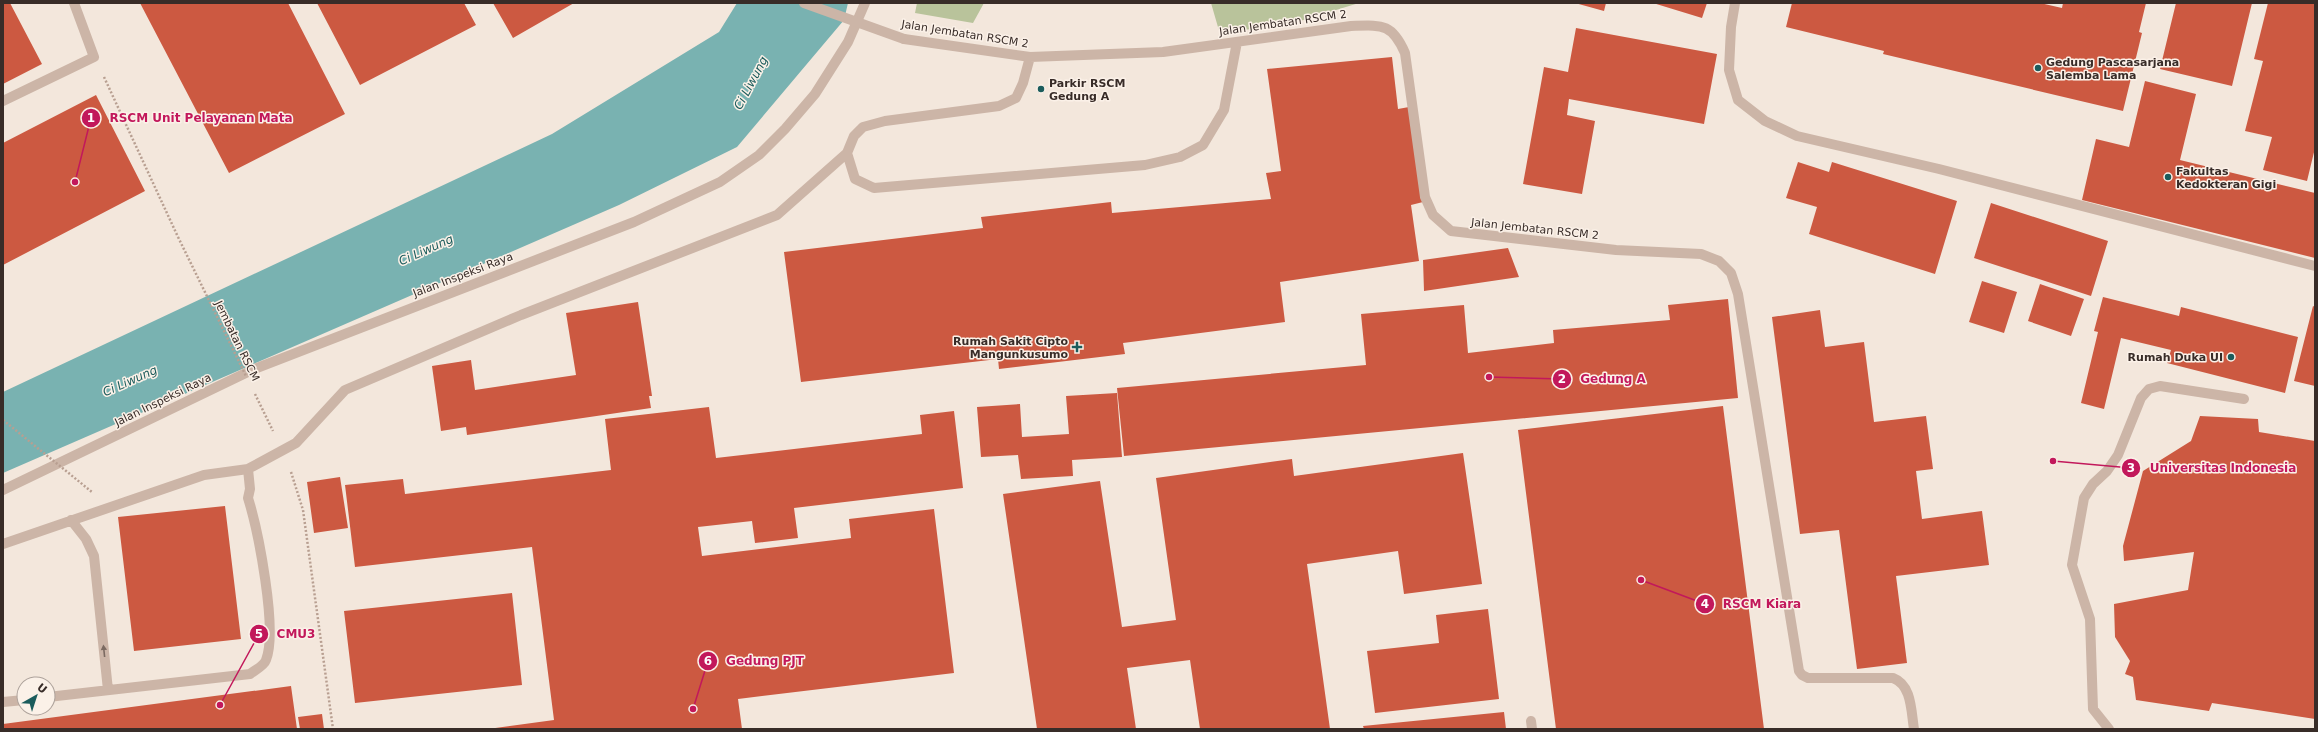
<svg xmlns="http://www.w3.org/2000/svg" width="2318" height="732" viewBox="0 0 2318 732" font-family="'DejaVu Sans',sans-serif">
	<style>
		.green { fill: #b9c39b }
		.water { fill: #79b2b1 }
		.building { fill: #cc5941 }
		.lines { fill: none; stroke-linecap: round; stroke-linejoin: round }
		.path { stroke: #b89f91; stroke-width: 2.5; stroke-dasharray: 2 2; stroke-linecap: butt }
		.lane { stroke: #ccb5a7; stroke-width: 10 }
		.street { stroke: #ccb5a7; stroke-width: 10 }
		.path-bridge { stroke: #b89f91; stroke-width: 2.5; stroke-dasharray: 2 2; stroke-linecap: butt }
		.lane-bridge { stroke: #ccb5a7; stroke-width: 10 }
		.oneway { fill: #7b6a61 }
		.poi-dot { fill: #1b5c5c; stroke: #fbf1e8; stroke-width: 1.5 }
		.labels { text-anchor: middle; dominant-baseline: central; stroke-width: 3; stroke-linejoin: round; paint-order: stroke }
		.street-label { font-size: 11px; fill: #382c28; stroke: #fbf1e8 }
		.poi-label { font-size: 11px; font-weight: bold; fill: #382c28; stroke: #fbf1e8; text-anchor: start }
		.water-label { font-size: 12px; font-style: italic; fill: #1b5c5c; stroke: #fbf1e8 }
		.leader { fill: none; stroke: #c2185b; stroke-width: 1.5 }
		.callout-dot { fill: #c2185b; stroke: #fbf1e8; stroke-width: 1.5 }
		.mark-label { font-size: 12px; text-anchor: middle; font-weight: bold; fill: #fff }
		.callout-label { font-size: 12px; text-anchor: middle; font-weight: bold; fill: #c2185b; stroke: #fbf1e8; stroke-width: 3; stroke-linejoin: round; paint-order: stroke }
	</style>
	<rect width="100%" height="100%" fill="#f3e7dc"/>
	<!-- green -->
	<path class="green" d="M917,3H984L973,23L915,13Z
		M1211,3H1359L1300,21L1220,34Z"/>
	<!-- water -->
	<path class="water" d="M737,3H848L844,20L737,147L619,205L3,473V392L552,134L719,32Z"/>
	<!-- building -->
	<path class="building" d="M3,3H10L42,64L3,84Z
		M140,3H288L345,114L229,173Z
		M317,3H464L476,25L360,85Z
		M493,3H574L513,38Z
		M1575,3H1606L1604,11Z
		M1653,3H1707L1702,18Z
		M1792,3H2040L2062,8L2063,3H2146L2139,32L2142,33L2123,111L1883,54L1884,51L1786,27Z
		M2176,3H2252L2232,86L2160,69Z
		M2268,3H2315V148L2307,181L2263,170L2272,137L2245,131L2263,61L2254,59Z
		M1576,28L1717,54L1704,124L1569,99L1567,115L1595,121L1582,194L1523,184L1544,67L1568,72Z
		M1392,57L1398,109L1409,107L1423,202L1411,205L1419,261L1280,282L1285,322L1123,343L1125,354L999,369L998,359L801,382L784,252L983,228L981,217L1111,202L1112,213L1271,199L1266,173L1281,171L1267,69Z
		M2145,81L2196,94L2180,160L2315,193V258L2082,200L2096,139L2129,147Z
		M96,95L145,191L3,265V143Z
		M1798,162L1829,172L1832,162L1957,201L1935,274L1809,234L1817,207L1786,198Z
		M1991,203L2108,241L2091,296L1974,258Z
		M1508,248L1519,277L1424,291L1423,260Z
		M1982,281L2017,292L2004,333L1969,322Z
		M2040,284L2084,299L2071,336L2028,321Z
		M2103,297L2179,316L2181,307L2298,337L2285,393L2167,363L2171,350L2121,338L2104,409L2081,403L2098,332L2094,331Z
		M1728,299L1738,398L1124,456L1117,388L1366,365L1361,314L1464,305L1468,353L1554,343L1553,330L1670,320L1668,305Z
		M638,302L652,396H649L651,408L467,435L466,427L441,431L432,366L471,360L475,390L576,375L566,313Z
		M2313,306L2315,307V386L2294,381Z
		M1820,310L1825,347L1864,342L1874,422L1926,416L1933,469L1916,471L1922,519L1982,511L1989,565L1896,576L1907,663L1857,669L1839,530L1800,534L1772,317Z
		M1117,393L1122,457L1072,460L1073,476L1021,479L1018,455L981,457L977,407L1020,404L1022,437L1069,434L1066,396Z
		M1723,406L1764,729H1556L1518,430Z
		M709,407L716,458L922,434L920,415L954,411L963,488L794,508L798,538L755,543L752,521L698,527L702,556L851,538L849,519L934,509L954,673L738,699L742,729H488L554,720L532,547L355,567L345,485L403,479L405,494L611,470L605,419Z
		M2200,416L2258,419L2259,432L2315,441V719L2212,703L2209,711L2136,700L2133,677L2125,674L2130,661L2115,637L2114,604L2188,590L2194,552L2124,561L2123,546L2143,471L2191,441Z
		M1463,453L1482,584L1404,594L1398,551L1307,564L1330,729H1200L1190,660L1127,668L1136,729H1037L1003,494L1100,481L1122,627L1176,620L1156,478L1292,459L1294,476Z
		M340,477L348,528L314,533L307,482Z
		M225,506L241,639L134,651L118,517Z
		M512,593L522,685L355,703L344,611Z
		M1488,609L1499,699L1375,713L1367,651L1439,643L1436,615Z
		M291,686L297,729H3V724Z
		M1504,712L1506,729H1364L1363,726Z
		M322,714L324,729H300L298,717Z"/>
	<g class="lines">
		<!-- path -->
		<path class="path" d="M104,77L178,237
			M255,394L273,431
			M291,472L303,510L333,729"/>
		<!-- lane -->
		<path class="lane" d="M1735,3L1731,27L1729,70L1738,100L1765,121L1797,136L1939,169L2315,266
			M904,39L1030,57L1163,52L1351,26C1382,25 1392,23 1405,53L1425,197L1433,215L1451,231L1616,250L1701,254L1719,261L1731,273L1738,294L1799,671L1802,675L1808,678H1893C1912,685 1911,711 1914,729
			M1030,57L1023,83L1016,98L999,106L885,121L863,127L854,136L847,153L855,179L874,188L1145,165L1180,157L1203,145L1224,110L1237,42
			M3,101L94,57L74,3
			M71,520L86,539L94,556L108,690
			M3,544L204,475L248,469
			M48,697L250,674C255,670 264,666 266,660C278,630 258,530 248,498L250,489L248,469L296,443L345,390L521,315L777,215L847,153
			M3,702L24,700
			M1531,721L1532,729
			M2109,729L2093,709L2090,619L2072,565L2084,498L2093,484L2107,471L2118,455L2141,398L2149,389L2160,386L2244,399"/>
		<!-- street -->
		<path class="street" d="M3,490L252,370L634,222L720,182L759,155L785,129L815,94L848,42L865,3"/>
		<!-- path-bridge -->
		<path class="path-bridge" d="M178,237L246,376
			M3,420L92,492"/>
		<!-- lane-bridge -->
		<path class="lane-bridge" d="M804,3L904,39"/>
	</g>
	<!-- one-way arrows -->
	<defs><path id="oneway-solid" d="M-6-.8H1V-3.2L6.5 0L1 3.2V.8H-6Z"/></defs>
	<use class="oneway" href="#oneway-solid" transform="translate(104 651) rotate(-96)"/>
	<!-- markers -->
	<g class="poi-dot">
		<circle cx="2038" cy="68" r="4"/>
		<circle cx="1041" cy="89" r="4"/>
		<circle cx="2168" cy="177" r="4"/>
		<path d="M1075 341h4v4h4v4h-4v4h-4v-4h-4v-4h4z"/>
		<circle cx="2231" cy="357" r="4"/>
	</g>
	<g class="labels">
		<!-- street labels -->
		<g class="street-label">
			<text transform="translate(1283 23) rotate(-8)">Jalan Jembatan RSCM 2</text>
			<text transform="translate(965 34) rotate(9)">Jalan Jembatan RSCM 2</text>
			<text transform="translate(1535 229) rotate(6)">Jalan Jembatan RSCM 2</text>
			<text transform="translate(463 275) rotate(-21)">Jalan Inspeksi Raya</text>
			<text transform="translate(237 341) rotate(64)">Jembatan RSCM</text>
			<text transform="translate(163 400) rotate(-26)">Jalan Inspeksi Raya</text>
		</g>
		<!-- poi labels -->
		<g class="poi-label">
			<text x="2046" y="62">Gedung Pascasarjana<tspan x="2046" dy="13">Salemba Lama</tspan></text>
			<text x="1049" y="83">Parkir RSCM<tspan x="1049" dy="13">Gedung A</tspan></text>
			<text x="2176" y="171">Fakultas<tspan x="2176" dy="13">Kedokteran Gigi</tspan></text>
			<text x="1068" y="341" text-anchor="end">Rumah Sakit Cipto<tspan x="1068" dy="13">Mangunkusumo</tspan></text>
			<text x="2223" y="357" text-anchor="end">Rumah Duka UI</text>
		</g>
		<!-- water labels -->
		<g class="water-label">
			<text transform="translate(751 83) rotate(-62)">Ci Liwung</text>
			<text transform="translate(426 250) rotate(-24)">Ci Liwung</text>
			<text transform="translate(130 381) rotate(-24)">Ci Liwung</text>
		</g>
	</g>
	<!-- callouts -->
	<path class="leader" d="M75 182L91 118M1489 377L1562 379M2053 461L2131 468M1641 580L1705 604M220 705L259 634M693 709L708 661"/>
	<g class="callout-dot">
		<circle cx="75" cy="182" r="4"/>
		<circle cx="1489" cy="377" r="4"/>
		<circle cx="2053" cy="461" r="4"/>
		<circle cx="1641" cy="580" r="4"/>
		<circle cx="220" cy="705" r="4"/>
		<circle cx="693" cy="709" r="4"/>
		<circle cx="91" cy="118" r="10"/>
		<circle cx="1562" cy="379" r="10"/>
		<circle cx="2131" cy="468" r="10"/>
		<circle cx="1705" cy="604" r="10"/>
		<circle cx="259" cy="634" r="10"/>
		<circle cx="708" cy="661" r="10"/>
	</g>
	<g class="mark-label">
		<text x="91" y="122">1</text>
		<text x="1562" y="383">2</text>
		<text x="2131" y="472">3</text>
		<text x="1705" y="608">4</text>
		<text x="259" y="638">5</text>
		<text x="708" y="665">6</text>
	</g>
	<g class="callout-label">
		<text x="201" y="122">RSCM Unit Pelayanan Mata</text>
		<text x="1613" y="383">Gedung A</text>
		<text x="2223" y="472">Universitas Indonesia</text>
		<text x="1762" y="608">RSCM Kiara</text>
		<text x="296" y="638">CMU3</text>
		<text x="765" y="665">Gedung PJT</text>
	</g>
	<!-- border -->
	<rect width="2318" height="732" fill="none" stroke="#382c28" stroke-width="8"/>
	<!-- north arrow -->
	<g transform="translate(36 696) rotate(39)"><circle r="19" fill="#fbf1e8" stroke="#ada29b"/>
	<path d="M0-3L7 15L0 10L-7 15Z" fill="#1b5c5c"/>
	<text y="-6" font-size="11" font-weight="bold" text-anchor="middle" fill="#382c28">U</text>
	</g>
</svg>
